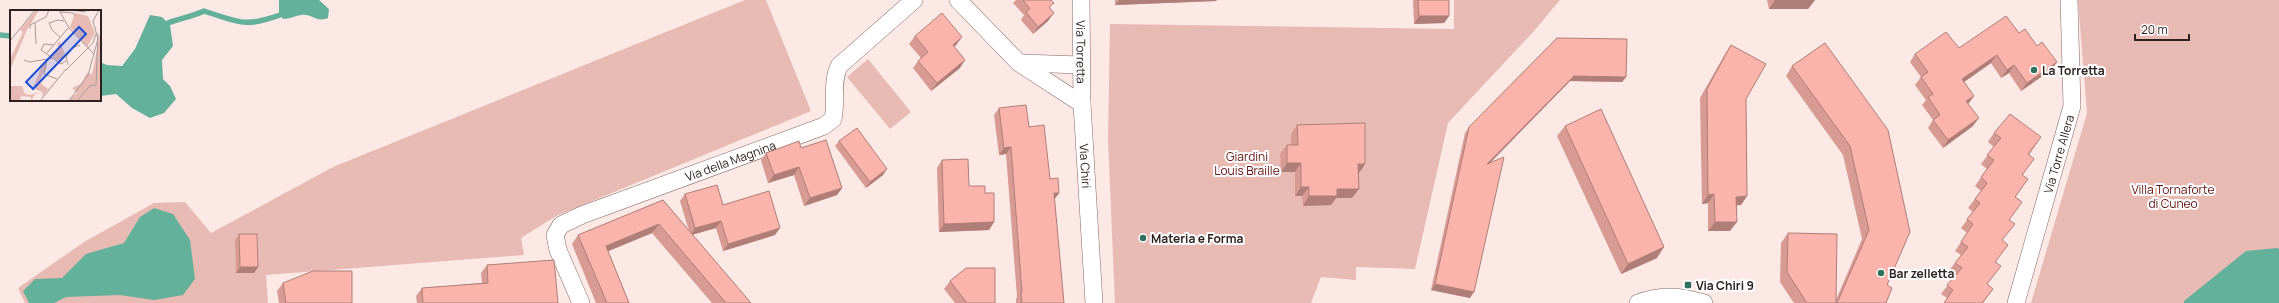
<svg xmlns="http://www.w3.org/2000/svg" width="2279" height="303" viewBox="0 0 2279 303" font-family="Manrope,sans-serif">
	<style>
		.green { fill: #e7bab4 }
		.water { fill: #63b09b }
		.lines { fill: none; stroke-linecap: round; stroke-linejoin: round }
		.stream { stroke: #63b09b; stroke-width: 5.5 }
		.minor-casing { stroke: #836865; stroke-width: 18 }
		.minor { stroke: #fff; stroke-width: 17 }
		.wall { fill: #d79b93 }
		.shaded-wall { fill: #af7e78 }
		.building { fill: #fab4ab; stroke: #af7e78 }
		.poi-dot { fill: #2f705f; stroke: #fff; stroke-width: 1.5 }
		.labels { text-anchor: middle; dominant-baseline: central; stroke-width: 4; stroke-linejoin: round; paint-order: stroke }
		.street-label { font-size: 12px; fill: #2e2221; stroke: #fff }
		.poi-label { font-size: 12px; font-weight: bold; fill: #2e2221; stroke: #fff; text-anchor: start }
		.park-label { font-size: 12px; fill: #621111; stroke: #fff }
		.inset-road { fill: none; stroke: #aa9997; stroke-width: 1 }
		.view { fill: #1d4ed8; fill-opacity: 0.15; stroke: #1d4ed8; stroke-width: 2 }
		.inset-edge { fill: none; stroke: #2e2221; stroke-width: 2 }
	</style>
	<rect width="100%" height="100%" fill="#fce9e6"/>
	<!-- green -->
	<path class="green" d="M745,0H766L811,111L556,216L521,238L524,255L266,275L268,303H25L18,288L84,242L154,203L185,202L211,233L333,167Z
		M1454,0H1560L1534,31L1448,123L1415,269L1356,267V280L1321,277L1311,303H1115L1108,140L1110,24L1454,29Z
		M2078,0H2279V303H2031L2087,113Z
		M868,59L911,112L890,129L847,77Z"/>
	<!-- water -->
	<path class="water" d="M279,0H319L329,9L328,18C316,23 312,13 301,15C294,16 290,19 283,19L279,12Z
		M150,15L162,17L170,25L173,46L162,60L163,79L170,86L176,99L164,113L150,118L132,108L116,94L100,96V62L107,65L122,66L135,49Z
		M154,208L173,214L190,240L195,279L183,295L154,300L120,295L66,297L54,303H29L23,291L35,279L62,278L86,254L124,243L140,217Z
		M2277,248L2279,249V303H2184V301L2246,251Z"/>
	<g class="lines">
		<!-- stream -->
		<path class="stream" d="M168,23C180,18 191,17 204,11C239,22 244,28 280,15
			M0,35L11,36"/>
		<!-- minor casing -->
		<g class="minor-casing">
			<g id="minor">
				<path d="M958,0L1019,63L1082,104"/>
				<path id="s1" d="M1081,0L1082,104L1094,303"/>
				<path d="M1021,63L1081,65"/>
				<path id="s2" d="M581,303L558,250L555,235L561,225L582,215L824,126L833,119C837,102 831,83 839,66L914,0"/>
				<path d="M1638,303C1661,294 1680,296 1704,303"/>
				<path id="s3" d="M2016,303L2072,106L2069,0"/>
			</g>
		</g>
		<!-- minor -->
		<use href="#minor" class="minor"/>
	</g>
	<!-- wall -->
	<path class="wall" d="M1016,0H1051L1050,8L1048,21L1033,34L1021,20L1024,15L1013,3Z
		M1115,0H1217L1216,1L1115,5Z
		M1413,0H1449V16L1444,23L1414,24Z
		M1767,0H1815L1808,9H1769Z
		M2019,33L2037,46L2057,62L2051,70L2021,91L2009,73L2001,78L1991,63L1964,82L1973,126L1943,148L1928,128L1933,120L1922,105L1926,100L1915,85L1921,77L1910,62L1915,54L1959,48Z
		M915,36L962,37L956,45L954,46L960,68L931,91L913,68L918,61L921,58L909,44Z
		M1557,38L1626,77L1622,82L1570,81L1490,163L1470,298L1431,290L1465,133L1469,127Z
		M1825,43L1887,285L1886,303H1794L1780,282L1781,243L1788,233L1836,300L1862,239L1843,155L1786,76L1792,66Z
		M1731,45L1746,99L1747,196L1741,205H1737L1730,231H1708V203L1702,204L1700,98L1725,54Z
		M999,108L1029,127L1050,179L1059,193L1054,199L1064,303H1016V299L1017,297L1006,154L999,155L994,115Z
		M1297,125L1365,164L1359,173L1352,198H1336L1331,205L1303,206L1302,196H1295V172H1281L1280,154L1287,145H1291V134Z
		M1565,126L1657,258L1621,274L1557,136Z
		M1994,133L2041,137L2029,155L1996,262L1987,284L1993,289L1983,303H1944L1947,298L1941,294L1955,276L1948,272L1961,255L1955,251L1967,233L1961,228L1973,212L1968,208L1981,191L1975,186L1987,169L1981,164L1994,147L1988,142Z
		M839,141L883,175L866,188L835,146Z
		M801,148L842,188L837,195L804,206L794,175L768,183L761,160L766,153Z
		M942,160L969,186L985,193L994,222L989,230L939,232L937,168Z
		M685,194L723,205L775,235L723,251L716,228L692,235L751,303H712L652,233L608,251L629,303H596L572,244L578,235L663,200L689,231L680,201Z
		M239,234L258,267L254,273H236L235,240Z
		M487,265L558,303H417L416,296L422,288L482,283L481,273Z
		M950,281L995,303H955L944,289Z
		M283,283L352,303H279L277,291Z"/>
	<!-- shaded-wall -->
	<path class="shaded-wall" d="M1119,0H1217L1216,1L1115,5Z
		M1775,0H1815L1808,9H1769Z
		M1054,13L1048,21L1033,34L1038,27Z
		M1419,16H1449L1444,23L1414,24Z
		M962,37L956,45L947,52L953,45Z
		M1997,55L1991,63L1957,87L1962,79Z
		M965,60L960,68L931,91L937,83Z
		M2057,62L2051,70L2021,91L2027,83Z
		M2014,65L2009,73L2001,78L2007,70Z
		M1574,76L1626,77L1622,82L1570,81L1483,170L1487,164Z
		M1974,96L1969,103L1961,109L1966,101Z
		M1979,118L1973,126L1943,148L1948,140Z
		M1011,147L1006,154L999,155L1004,148Z
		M1287,163H1301L1295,172H1281Z
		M1358,164H1365L1359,173Z
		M799,167L794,175L768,183L774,175Z
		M887,169L883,175L866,188L870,182Z
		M1301,187H1309L1302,196H1295Z
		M842,188L837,195L804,206L810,198Z
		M1337,189H1359L1352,198H1336L1331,205L1303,206L1309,196Z
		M1054,193H1059L1054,200Z
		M1714,194L1708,203L1702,204L1708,195Z
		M1747,196L1741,205L1730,206L1736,197Z
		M721,221L716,228L691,235L695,228Z
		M994,222L989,230L939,232L944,224Z
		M1715,222H1737L1730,231H1708Z
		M659,224L652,233L599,255L606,246Z
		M780,228L775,235L723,251L728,244Z
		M1664,247L1657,258L1621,274L1628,264Z
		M240,267H258L254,273H236Z
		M1435,284L1474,292L1470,298L1431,290Z"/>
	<!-- building -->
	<path class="building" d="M1023,0H1051L1054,3L1049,7L1054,13L1038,27L1026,12L1030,9Z
		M1418,0H1449V16H1419Z
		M942,13L962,37L953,45L965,60L937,83L918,61L928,52L915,36Z
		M2006,16L2019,33L2025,29L2037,46L2042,42L2057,62L2027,83L2014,65L2007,70L1997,55L1962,79L1974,96L1966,101L1979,118L1948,140L1933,120L1940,115L1928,97L1933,94L1921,77L1928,72L1915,54L1946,32L1959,48Z
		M1557,38L1627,39L1626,77L1574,76L1487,164L1504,157L1474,292L1435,284L1469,127Z
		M1825,43L1888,130L1910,232L1887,285L1892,288L1886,303H1837L1869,230L1850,146L1792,66Z
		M1731,45L1766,64L1746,99L1747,196L1736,197L1737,222H1715L1714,194L1708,195L1707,89Z
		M1026,105L1029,127L1044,125L1050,179L1058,178L1059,193H1054L1064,303H1022L1021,292H1022L1011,147L1004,148L999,108Z
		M1601,109L1664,247L1628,264L1565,126Z
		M2010,114L2041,137L2028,154L2034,159L2022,175L2028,179L2015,197L2022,202L2009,220L2015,224L2002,240L2008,245L1995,262L2001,266L1987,284L1993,289L1982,303H1944L1953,290L1947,285L1962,268L1955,263L1968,247L1961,242L1973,224L1967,219L1980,203L1975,199L1987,183L1981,177L1994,160L1987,155L2001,138L1994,133Z
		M1365,123V164H1358L1359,189H1337V196H1309V187H1301V163H1287V145H1298L1297,125Z
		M857,128L887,169L870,182L839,141Z
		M826,140L842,188L810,198L799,167L774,175L766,153L799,141L801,148Z
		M968,159L969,186H985V193H994V222L944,224L942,160Z
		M717,185L723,205L769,191L780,228L728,244L721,221L695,228L685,194Z
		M663,200L751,303H726L659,224L606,246L629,303H607L578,235Z
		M1788,233L1837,234L1836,303H1807L1787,272Z
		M239,234H257L258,267H240Z
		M554,260L558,303H423L422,288L488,283L487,265Z
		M966,268H995V303H967L950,281Z
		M313,271H352V303H286L283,283Z"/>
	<!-- markers -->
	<g class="poi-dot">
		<circle cx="2034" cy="70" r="4"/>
		<circle cx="1143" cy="238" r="4"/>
		<circle cx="1881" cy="273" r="4"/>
		<rect x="1684" y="281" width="8" height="8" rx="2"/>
	</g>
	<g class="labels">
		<!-- street labels -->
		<g class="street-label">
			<text stroke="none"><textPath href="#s1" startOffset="52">Via Torretta</textPath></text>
			<text stroke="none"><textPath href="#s3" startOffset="155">Via Torre Allera</textPath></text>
			<text stroke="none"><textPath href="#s2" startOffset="266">Via della Magnina</textPath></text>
			<text stroke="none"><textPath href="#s1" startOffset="166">Via Chiri</textPath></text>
		</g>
		<!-- poi labels -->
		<g class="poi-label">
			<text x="2042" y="70">La Torretta</text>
			<text x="1151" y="238">Materia e Forma</text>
			<text x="1889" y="273">Bar zelletta</text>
			<text x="1696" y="285">Via Chiri 9</text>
		</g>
		<!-- park labels -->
		<g class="park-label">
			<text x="1247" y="156">Giardini<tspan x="1247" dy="14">Louis Braille</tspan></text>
			<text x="2173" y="189">Villa Tornaforte<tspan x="2173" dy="14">di Cuneo</tspan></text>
		</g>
	</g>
	<!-- overview -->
	<g transform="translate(10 10)">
		<rect width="91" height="91" fill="#fce9e6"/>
		<path d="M26,0H29L17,20L0,60L1,47L13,22L10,20ZM65,3L78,6L85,23L77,37L60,17ZM91,20V90L57,91L67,83L62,78L71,74L77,63L82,64ZM50,31L55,44L50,54L42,46L50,38L47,35ZM33,53L37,55L29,72L38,79L44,72L42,69L44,72L33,86L32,82L23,78ZM0,76H12L15,84L22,85L25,83L31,84H25L21,91V87L11,86L10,91L0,90Z" fill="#e7bab4"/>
		<path class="inset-road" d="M49,0L59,18L84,44M60,0L76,2M50,2L63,3L65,6M25,13L26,34M20,19V15L36,7L39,0M50,27L42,20L39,13L48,10L54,11M0,31L25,0M44,35L34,34L31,40L51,54L56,51M37,43L59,17M37,49L34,64L47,69M14,50L20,52L43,48M58,55L56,47L62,38L70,35M56,60L83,33L86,24M30,91L56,59M59,91L78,65L88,29L83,11L89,0M67,91L80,76L86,75L88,24"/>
		<path class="view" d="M69,17L76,24L23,79L16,72Z"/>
		<rect width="91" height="91" class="inset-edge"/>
	</g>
	<!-- scale -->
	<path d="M2135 34v6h54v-6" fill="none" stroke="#2e2221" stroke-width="2"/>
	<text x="2141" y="34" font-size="12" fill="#2e2221" stroke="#ffffff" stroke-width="3" paint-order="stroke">20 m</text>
</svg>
